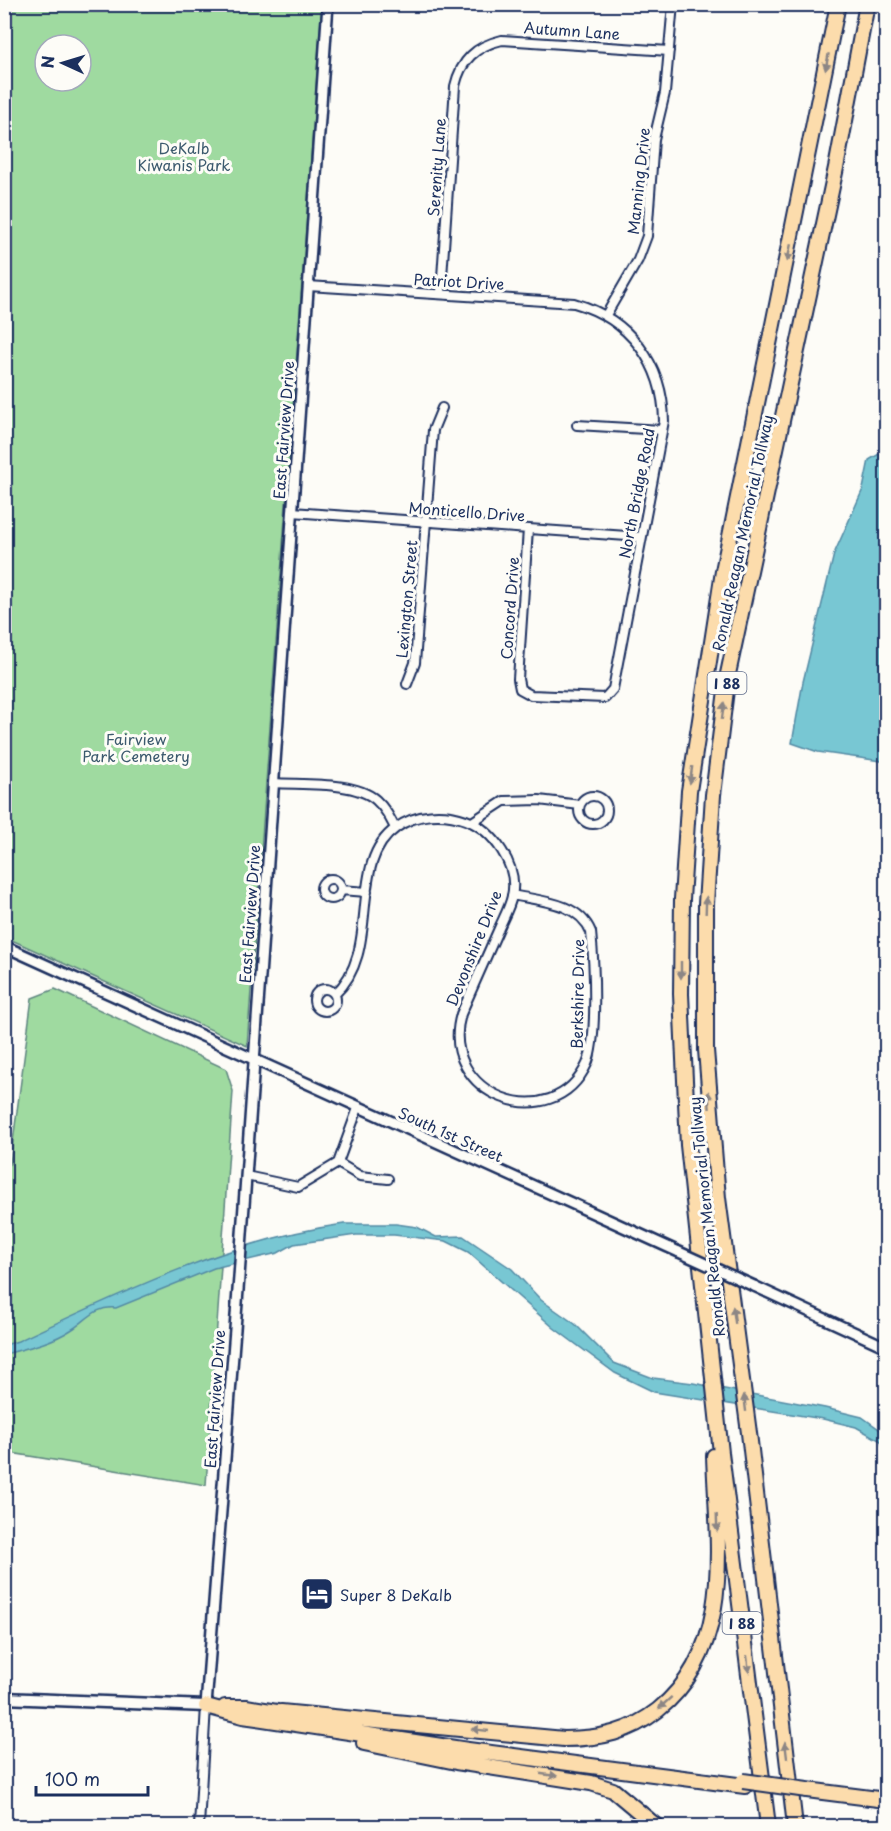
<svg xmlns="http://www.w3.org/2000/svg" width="891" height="1831" viewBox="0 0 891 1831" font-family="'Playpen Sans',sans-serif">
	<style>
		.green { fill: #9fdaa0; stroke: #5d847f; stroke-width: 1.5; fill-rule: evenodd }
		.water { fill: #78c7d3; stroke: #538aa4; stroke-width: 1.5 }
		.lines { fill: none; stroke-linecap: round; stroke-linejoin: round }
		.minor-casing { stroke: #1b2f5e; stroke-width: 12 }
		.tertiary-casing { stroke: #1b2f5e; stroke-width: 14 }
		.secondary-casing { stroke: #1b2f5e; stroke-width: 15 }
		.motorway-casing { stroke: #1b2f5e; stroke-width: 18 }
		.minor { stroke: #fdfcf7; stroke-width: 8 }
		.tertiary { stroke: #fdfcf7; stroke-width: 9 }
		.secondary { stroke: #fdfcf7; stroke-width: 10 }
		.motorway { stroke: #fcdcac; stroke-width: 14 }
		.tertiary-bridge-casing { stroke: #1b2f5e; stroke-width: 14; stroke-linecap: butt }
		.motorway-bridge-casing { stroke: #1b2f5e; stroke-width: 18; stroke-linecap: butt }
		.tertiary-bridge { stroke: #fdfcf7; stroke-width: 9 }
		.motorway-bridge { stroke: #fcdcac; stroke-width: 14 }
		.oneway { fill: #8c8685 }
		.labels { text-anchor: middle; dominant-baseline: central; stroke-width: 6; stroke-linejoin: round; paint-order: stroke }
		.shield { fill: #fdfcf7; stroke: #5f6c8c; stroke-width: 1.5 }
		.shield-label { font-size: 14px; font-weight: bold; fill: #1b2f5e }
		.street-label { font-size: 15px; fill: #1b2f5e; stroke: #fdfcf7 }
		.park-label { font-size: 15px; fill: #3c5a6e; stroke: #fdfcf7 }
		.poi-label { font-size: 15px; fill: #1b2f5e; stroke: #fdfcf7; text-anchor: start }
	</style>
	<rect width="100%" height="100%" fill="#fdfcf7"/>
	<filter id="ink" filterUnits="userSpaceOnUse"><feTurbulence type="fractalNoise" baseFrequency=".0167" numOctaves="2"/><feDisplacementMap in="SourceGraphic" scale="12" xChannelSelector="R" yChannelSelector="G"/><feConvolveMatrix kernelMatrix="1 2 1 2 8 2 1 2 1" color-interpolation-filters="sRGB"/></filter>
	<g filter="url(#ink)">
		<!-- green -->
		<path class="green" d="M5,4L322,5L247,1046L5,937ZM45,45H81V81H45Z
			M55,989L226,1069L233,1091L206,1485L5,1452L4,1166L10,1164L32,998Z"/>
		<!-- water -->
		<path class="water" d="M879,454L886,456V761H881L818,752L792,743L803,682L834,554L863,489L869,460Z
			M344,1224H396L417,1227L436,1237L463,1236L512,1269L541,1300L575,1324L614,1363L653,1378L693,1383L825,1408L862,1417L886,1434V1456L881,1441L856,1427L823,1419L654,1392L615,1373L554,1328L468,1252L446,1241L394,1235H356L294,1244L278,1253L214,1268L116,1308C96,1305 86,1321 71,1330C51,1343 27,1348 5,1354V1345L18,1341C120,1293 232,1239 344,1224Z"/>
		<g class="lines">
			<!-- minor casing -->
			<g class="minor-casing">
				<path id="minor" d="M308,286L574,303C630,319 663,364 664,421L613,689L605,698L531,695L520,689L518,679L528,529
					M441,292L455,86C461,60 476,46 502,40L669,51
					M606,315L638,260L647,236L654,139L665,93L673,4
					M577,425L662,430
					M292,512L641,537
					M407,684L415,663L433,430L442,408
					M274,783C302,785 355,781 376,800C385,808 390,818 395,828
					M579 810a14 14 0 1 1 28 0a14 14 0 1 1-28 0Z
					M472,822L504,801L539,800L580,805
					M321 889a10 10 0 1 1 20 0a10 10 0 1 1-20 0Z
					M341,890L367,892
					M314 1000a11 11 0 1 1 22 0a11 11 0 1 1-22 0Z
					M335,994C383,950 346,863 396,828C416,813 444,812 466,820C493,830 519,866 512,896C510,906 504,917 500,926C487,955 474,984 461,1014C437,1096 553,1138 587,1064C598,1039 594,961 591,932C579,902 540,901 512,895
					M358,1108L338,1163L360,1176L388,1179
					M246,1176L298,1187L338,1163
					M199,1826L206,1706"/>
			</g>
			<!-- tertiary casing -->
			<g class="tertiary-casing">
				<path id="tertiary" d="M4,946L679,1252
					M754,1286L886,1347
					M206,1706L239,1277L328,4"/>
			</g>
			<!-- secondary casing -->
			<g class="secondary-casing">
				<path id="secondary" d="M4,1698L206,1706"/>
			</g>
			<!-- motorway casing -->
			<g class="motorway-casing">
				<path id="motorway" d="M206,1706L243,1716L468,1750L745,1786
					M225,1707H246L289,1714
					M281,1712L564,1739C600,1739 630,1732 658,1710C735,1648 717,1543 714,1456
					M364,1743L456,1762L591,1783L613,1790L656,1826
					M807,1790L886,1800
					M768,1826L721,1453L688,1145L681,994L682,899L689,791L723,571L838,4
					M795,1826L749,1433L718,1198L706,1050V904L713,795L728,674L837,163L867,4"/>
			</g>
			<!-- minor -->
			<use href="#minor" class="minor"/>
			<!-- tertiary -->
			<use href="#tertiary" class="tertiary"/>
			<!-- secondary -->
			<use href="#secondary" class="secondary"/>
			<!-- motorway -->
			<use href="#motorway" class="motorway"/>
			<!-- tertiary-bridge casing -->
			<g class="tertiary-bridge-casing">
				<path id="tertiary-bridge" d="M679,1252L754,1286"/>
			</g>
			<!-- motorway-bridge casing -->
			<g class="motorway-bridge-casing">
				<path id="motorway-bridge" d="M743,1781L807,1790"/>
			</g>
			<!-- tertiary-bridge -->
			<use href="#tertiary-bridge" class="tertiary-bridge"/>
			<!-- motorway-bridge -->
			<use href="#motorway-bridge" class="motorway-bridge"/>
		</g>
		<!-- one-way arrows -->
		<defs><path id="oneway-solid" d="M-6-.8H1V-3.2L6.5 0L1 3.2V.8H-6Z" transform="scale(1.5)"/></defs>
		<g class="oneway">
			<use href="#oneway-solid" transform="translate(827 62) rotate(101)"/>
			<use href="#oneway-solid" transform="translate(789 253) rotate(102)"/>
			<use href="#oneway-solid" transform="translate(723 711) rotate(-82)"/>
			<use href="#oneway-solid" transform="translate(691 775) rotate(98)"/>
			<use href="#oneway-solid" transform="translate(706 905) rotate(-88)"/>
			<use href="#oneway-solid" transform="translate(681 970) rotate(90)"/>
			<use href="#oneway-solid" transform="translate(709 1100) rotate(-94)"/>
			<use href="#oneway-solid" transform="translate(734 1315) rotate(-98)"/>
			<use href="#oneway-solid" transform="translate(745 1403) rotate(-97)"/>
			<use href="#oneway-solid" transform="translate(717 1523) rotate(88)"/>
			<use href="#oneway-solid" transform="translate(748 1664) rotate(83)"/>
			<use href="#oneway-solid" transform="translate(665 1703) rotate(138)"/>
			<use href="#oneway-solid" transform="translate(480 1730) rotate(-174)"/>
			<use href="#oneway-solid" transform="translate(786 1750) rotate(-97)"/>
			<use href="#oneway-solid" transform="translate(549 1775) rotate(8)"/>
		</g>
	</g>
	<!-- icons -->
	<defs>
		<g id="hotel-square" transform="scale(1.725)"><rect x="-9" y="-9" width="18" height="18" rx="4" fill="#1b2f5e" stroke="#fdfcf7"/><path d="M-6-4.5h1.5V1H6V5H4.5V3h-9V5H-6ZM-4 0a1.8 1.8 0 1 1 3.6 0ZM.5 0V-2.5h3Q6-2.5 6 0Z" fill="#fff"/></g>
	</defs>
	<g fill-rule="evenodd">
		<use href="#hotel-square" x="317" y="1594"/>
	</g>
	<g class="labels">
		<!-- shield labels -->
		<g class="shield">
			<rect x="707.5" y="672" width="39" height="22" rx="4.5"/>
			<rect x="722.5" y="1612" width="39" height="22" rx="4.5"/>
		</g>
		<g class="shield-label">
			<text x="727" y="683">I 88</text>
			<text x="742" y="1623">I 88</text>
		</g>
		<!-- street labels -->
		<g class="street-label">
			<text transform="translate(572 30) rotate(4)">Autumn Lane</text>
			<text transform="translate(436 167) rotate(-86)">Serenity Lane</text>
			<text transform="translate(638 181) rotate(-84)">Manning Drive</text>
			<text transform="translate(459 281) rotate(3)">Patriot Drive</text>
			<text transform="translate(283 430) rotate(-86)">East Fairview Drive</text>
			<text transform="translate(636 493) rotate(-79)">North Bridge Road</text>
			<text transform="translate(467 511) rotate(4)">Monticello Drive</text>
			<text transform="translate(742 533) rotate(-78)">Ronald Reagan Memorial Tollway</text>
			<text transform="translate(406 599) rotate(-85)">Lexington Street</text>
			<text transform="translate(509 608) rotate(-86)">Concord Drive</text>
			<text transform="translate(249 914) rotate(-86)">East Fairview Drive</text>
			<text transform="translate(473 948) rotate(-68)">Devonshire Drive</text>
			<text transform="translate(577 994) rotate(-89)">Berkshire Drive</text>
			<text transform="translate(451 1134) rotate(24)">South 1st Street</text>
			<text transform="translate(706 1217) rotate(-96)">Ronald Reagan Memorial Tollway</text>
			<text transform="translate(214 1399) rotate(-86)">East Fairview Drive</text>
		</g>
		<!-- park labels -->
		<g class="park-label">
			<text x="184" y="147">DeKalb<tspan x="184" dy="17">Kiwanis Park</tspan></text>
			<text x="136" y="738">Fairview<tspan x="136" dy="17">Park Cemetery</tspan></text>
		</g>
		<!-- poi labels -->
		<g class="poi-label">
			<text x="340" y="1594">Super 8 DeKalb</text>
		</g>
	</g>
	<!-- margin -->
	<rect width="891" height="1831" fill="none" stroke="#fdfcf7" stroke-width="24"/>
	<rect x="12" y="12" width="867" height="1807" fill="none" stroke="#1b2f5e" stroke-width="2" filter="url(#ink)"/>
	<!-- north arrow -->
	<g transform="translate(63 63) rotate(274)"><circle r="28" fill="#fdfcf7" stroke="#a3aaba" stroke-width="1.5"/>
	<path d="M0-4.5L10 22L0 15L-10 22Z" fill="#1b2f5e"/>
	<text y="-9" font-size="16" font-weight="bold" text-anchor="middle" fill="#1b2f5e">N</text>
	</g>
	<!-- scale -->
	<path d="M36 1786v9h112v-9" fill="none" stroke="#1b2f5e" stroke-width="3"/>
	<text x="45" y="1786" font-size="18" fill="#1b2f5e" stroke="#fdfcf7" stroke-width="4.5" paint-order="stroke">100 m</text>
</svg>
